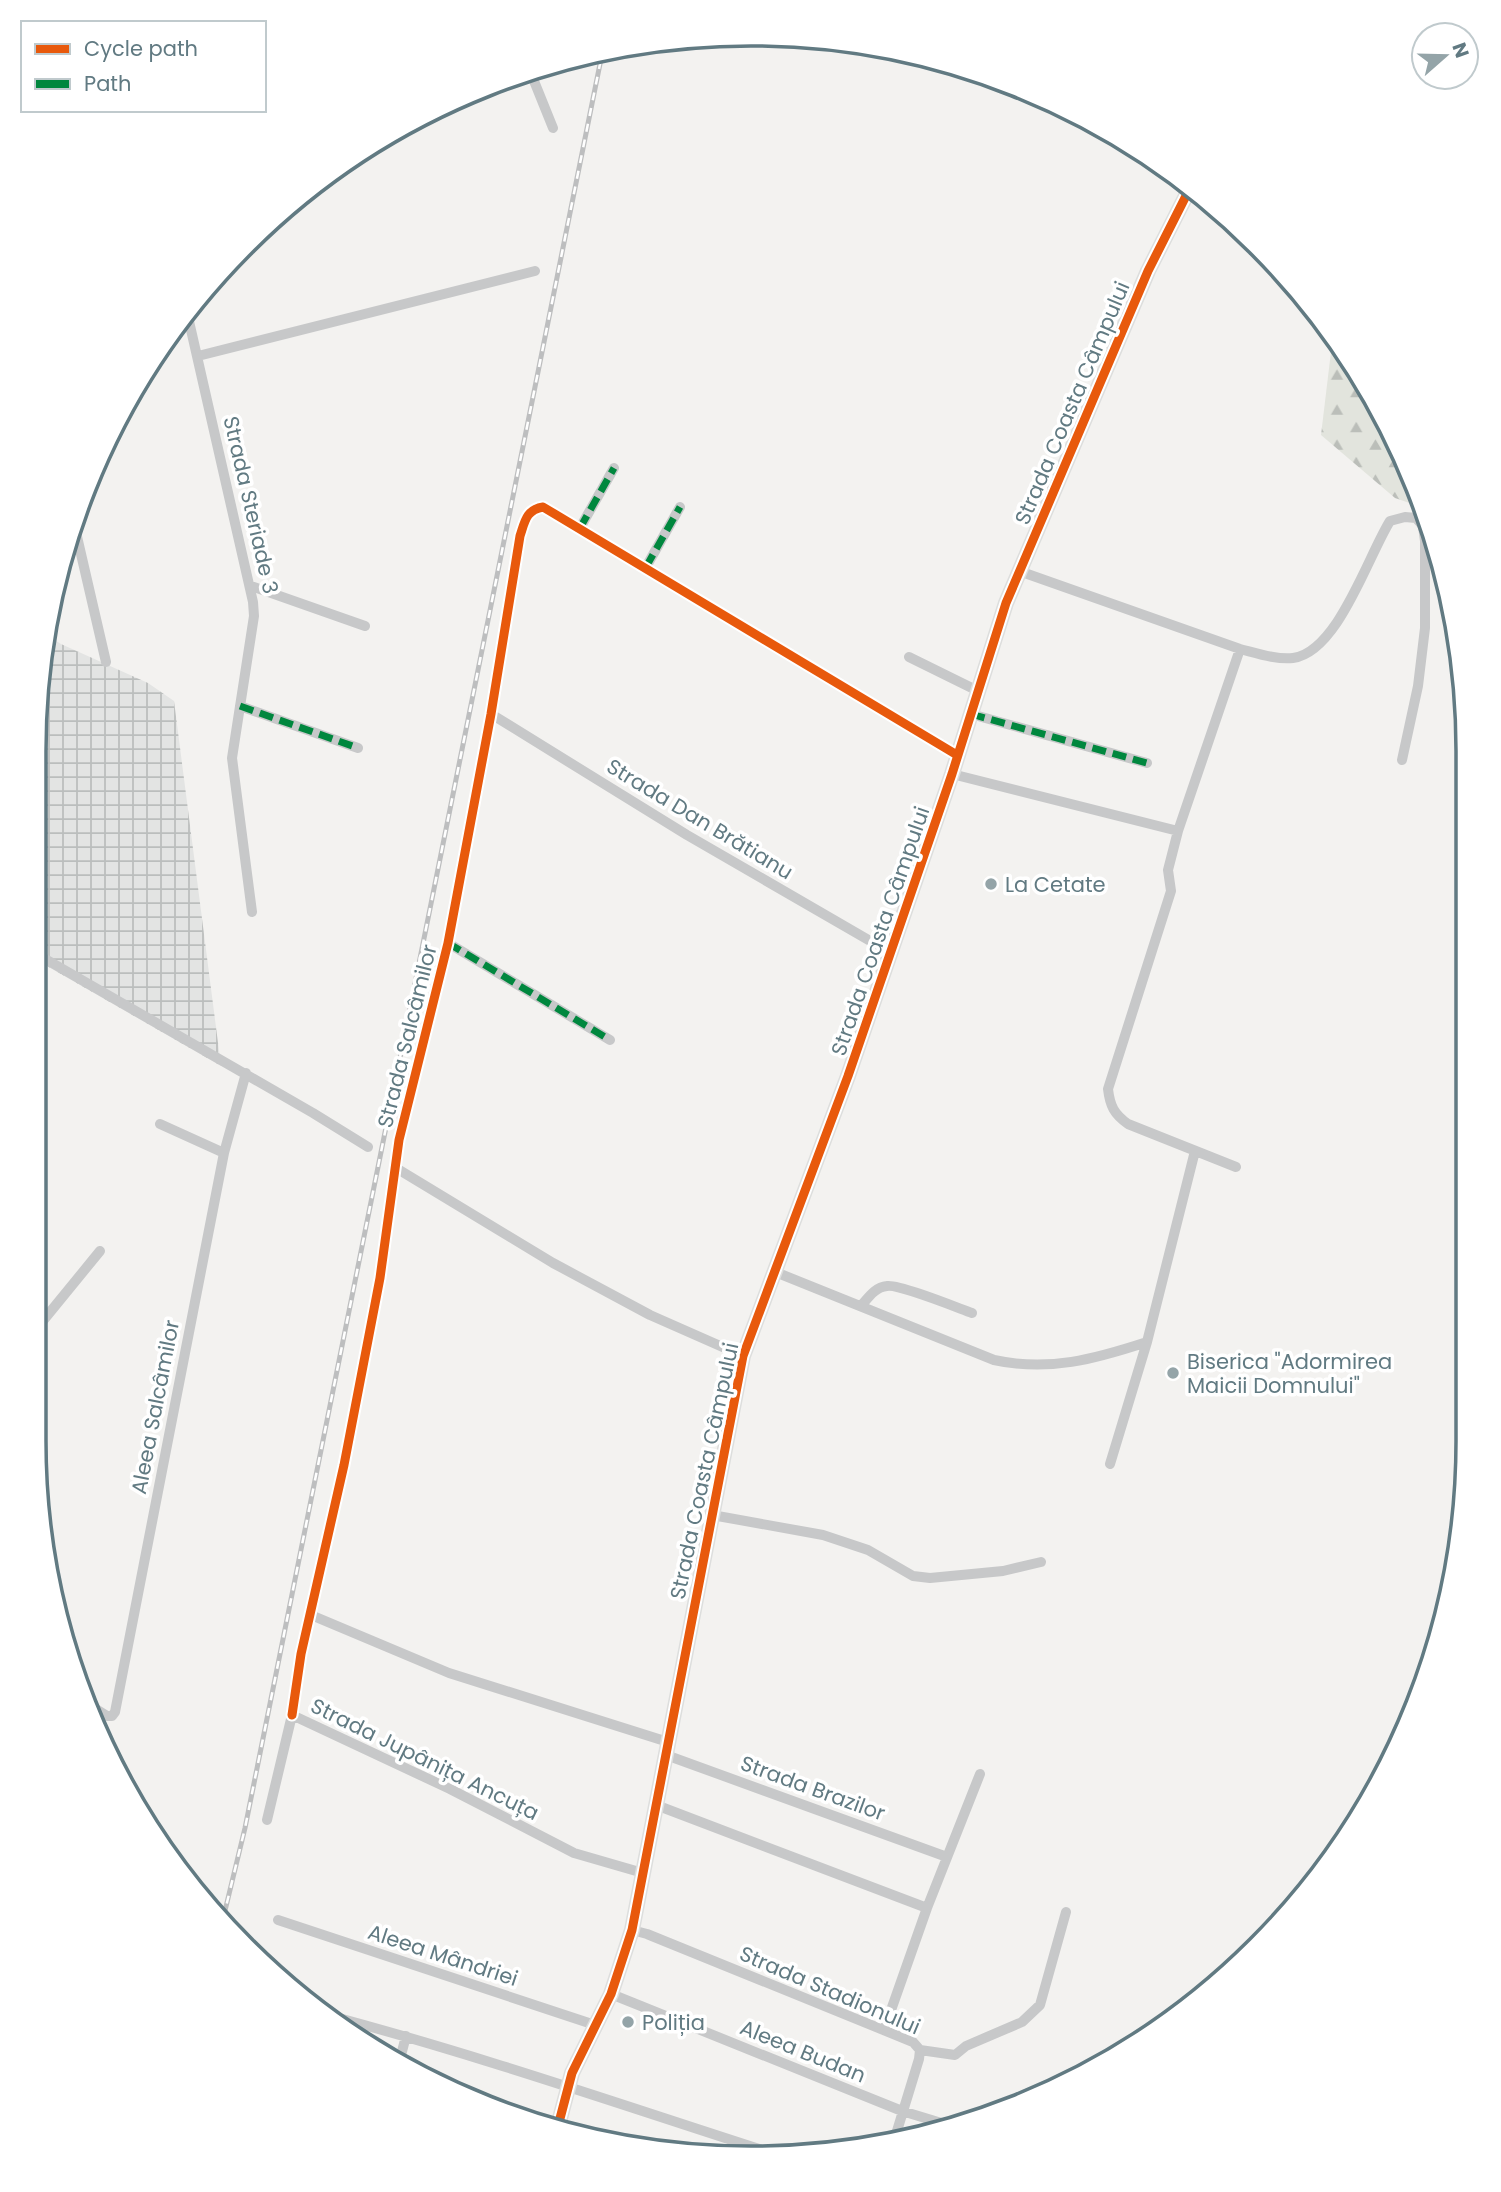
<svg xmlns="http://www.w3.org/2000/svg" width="1501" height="2192" viewBox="0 0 1501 2192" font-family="Poppins,sans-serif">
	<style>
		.industrial { fill: url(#industrial-grid) }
		.forest { fill: url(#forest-firs) }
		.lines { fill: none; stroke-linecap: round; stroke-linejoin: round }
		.street { stroke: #c7c8c9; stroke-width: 10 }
		.secondary { stroke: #dddedd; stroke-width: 16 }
		.rail-casing { stroke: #bdbebf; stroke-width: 5 }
		.rail { stroke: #fff; stroke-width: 2.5; stroke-dasharray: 8; stroke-linecap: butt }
		.quiet { stroke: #00873e; stroke-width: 7; stroke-dasharray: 14 7; stroke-linecap: butt }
		.cycleway-casing { stroke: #fff; stroke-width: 13 }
		.cycleway { stroke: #e8590c; stroke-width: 9 }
		.poi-dot { fill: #94a4a8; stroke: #fff; stroke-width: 2.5 }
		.labels { text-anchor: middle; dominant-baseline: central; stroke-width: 7; stroke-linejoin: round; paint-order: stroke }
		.street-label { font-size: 21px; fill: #617a82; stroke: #fff }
		.poi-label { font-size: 21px; fill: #617a82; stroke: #fff; text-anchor: start }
		.rim { fill: none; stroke: #617a82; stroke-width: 3.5 }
	</style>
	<defs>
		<pattern id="industrial-grid" width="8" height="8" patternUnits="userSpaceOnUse" patternTransform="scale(1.75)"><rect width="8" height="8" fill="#e3e4e3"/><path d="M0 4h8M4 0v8" fill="none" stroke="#bbbebd"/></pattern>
		<pattern id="forest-firs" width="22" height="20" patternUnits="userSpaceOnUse" patternTransform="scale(1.75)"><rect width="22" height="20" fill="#e2e4dd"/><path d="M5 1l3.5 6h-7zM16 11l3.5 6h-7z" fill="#bbbeb9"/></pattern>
	</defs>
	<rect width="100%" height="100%" fill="#f3f2f0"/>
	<!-- industrial -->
	<path class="industrial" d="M45,634L61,644L148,683L174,701L221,1066L33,958V750Z"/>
	<!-- forest -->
	<path class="forest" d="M1333,335L1394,433L1418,506L1395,498L1321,435Z"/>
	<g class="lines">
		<!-- street -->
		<path class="street" d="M530,71L553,128
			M186,308L253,602L254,616L232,758L252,912
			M198,356L535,271
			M75,528L106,662
			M580,528L614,468
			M646,567L680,507
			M1019,571L1240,649C1256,653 1277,660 1293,658C1338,652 1368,556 1390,521L1405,517L1416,518L1423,526L1425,541V628L1418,686L1402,760
			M251,586L365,626
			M909,657L978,691
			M240,706L358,748
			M491,714L687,835L891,953
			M971,714L1147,763
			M952,774L1178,831
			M448,943L610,1040
			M33,952L313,1113L368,1147
			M160,1124L224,1153
			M1236,1167L1128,1124C1114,1114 1110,1106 1108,1089L1171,891L1168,870L1178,831L1240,649
			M396,1168L553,1263L650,1315L743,1356
			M773,1271L994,1360C1049,1372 1095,1359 1147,1342
			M861,1306C868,1298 875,1287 887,1286C899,1284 958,1308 972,1313
			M33,1333L100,1251
			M1110,1464L1147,1342L1195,1151
			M712,1515L823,1535L868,1550L913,1576L930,1578L1003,1571L1041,1562
			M311,1615L449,1673L668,1742
			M83,1701L107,1716H112L115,1712L224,1153L246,1073
			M292,1715L301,1654L344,1465L380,1278L399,1140L448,943L491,714L520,536C525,521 526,510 543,507L957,755
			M666,1755L947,1857
			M656,1805L927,1908L884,2030
			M267,1820L292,1715L450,1789L574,1853L643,1873
			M927,1908L980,1774
			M278,1920L595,2025
			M632,1930L647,1934L913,2042L920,2050L919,2059L893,2144
			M611,1994L902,2111L948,2125
			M320,2013C476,2054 628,2107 781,2156
			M920,2050L955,2055L966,2046L1022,2022L1040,2005L1066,1912
			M399,2063L406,2036
			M471,2101L506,2112"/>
		<!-- secondary -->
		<path class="secondary" d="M558,2126L572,2073L611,1994L632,1930L743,1356L848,1076L952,774L1006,603L1148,271L1190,188"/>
		<!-- rail casing -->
		<g class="rail-casing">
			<path id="rail" d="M223,1919L245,1828L603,49"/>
		</g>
		<!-- rail -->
		<use href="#rail" class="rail"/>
		<!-- quiet -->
		<path class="quiet" d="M580,528L614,468
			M646,567L680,507
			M240,706L358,748
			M971,714L1147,763
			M448,943L610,1040"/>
		<!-- cycleway casing -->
		<g class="cycleway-casing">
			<path id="cycleway" d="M292,1715L301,1654L344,1465L380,1278L399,1140L448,943L491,714L520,536C525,521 526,510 543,507L957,755
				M558,2126L572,2073L611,1994L632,1930L743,1356L848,1076L952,774L1006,603L1148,271L1190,188"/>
		</g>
		<!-- cycleway -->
		<use href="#cycleway" class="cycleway"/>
	</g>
	<!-- markers -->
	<g class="poi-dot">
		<circle cx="991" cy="884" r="7"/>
		<circle cx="1173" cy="1373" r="7"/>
		<circle cx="628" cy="2022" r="7"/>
	</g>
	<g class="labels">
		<!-- street labels -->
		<g class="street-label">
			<text transform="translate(1072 403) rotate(-67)">Strada Coasta Câmpului</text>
			<text transform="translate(251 505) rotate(77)">Strada Steriade 3</text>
			<text transform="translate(700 819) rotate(31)">Strada Dan Brătianu</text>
			<text transform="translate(880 931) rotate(-71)">Strada Coasta Câmpului</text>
			<text transform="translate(407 1036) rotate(-76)">Strada Salcâmilor</text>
			<text transform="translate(155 1407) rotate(-79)">Aleea Salcâmilor</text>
			<text transform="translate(704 1471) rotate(-78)">Strada Coasta Câmpului</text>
			<text transform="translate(425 1759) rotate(26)">Strada Jupânița Ancuța</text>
			<text transform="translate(813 1788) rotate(20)">Strada Brazilor</text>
			<text transform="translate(443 1955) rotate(18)">Aleea Mândriei</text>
			<text transform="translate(830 1990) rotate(23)">Strada Stadionului</text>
			<text transform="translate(803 2051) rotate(22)">Aleea Budan</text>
		</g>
		<!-- poi labels -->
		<g class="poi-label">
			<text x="1005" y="884">La Cetate</text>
			<text x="1187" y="1361">Biserica "Adormirea<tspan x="1187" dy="24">Maicii Domnului"</tspan></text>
			<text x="642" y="2022">Poliția</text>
		</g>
	</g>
	<!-- crop -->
	<path d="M0 0H1501V2192H0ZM751 46H751A705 705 0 0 1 1456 751V1441A705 705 0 0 1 751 2146H751A705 705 0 0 1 46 1441V751A705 705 0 0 1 751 46Z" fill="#fff" fill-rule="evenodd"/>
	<path class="rim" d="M751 46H751A705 705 0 0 1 1456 751V1441A705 705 0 0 1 751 2146H751A705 705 0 0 1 46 1441V751A705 705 0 0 1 751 46Z"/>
	<!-- legend -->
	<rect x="21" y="21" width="245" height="91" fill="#ffffff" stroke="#c0cacd" stroke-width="2"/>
	<rect x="35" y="44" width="35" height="10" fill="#e8590c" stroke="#c0cacd" stroke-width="2"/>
	<text x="84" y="56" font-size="21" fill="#617a82">Cycle path</text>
	<rect x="35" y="79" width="35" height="10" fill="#00873e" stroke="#c0cacd" stroke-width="2"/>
	<text x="84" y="91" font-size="21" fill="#617a82">Path</text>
	<!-- north arrow -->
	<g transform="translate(1445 56) rotate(70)"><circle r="33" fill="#ffffff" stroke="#c0cacd" stroke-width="2"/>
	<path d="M0-5L12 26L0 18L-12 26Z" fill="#94a4a8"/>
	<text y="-10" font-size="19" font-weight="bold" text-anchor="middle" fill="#617a82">N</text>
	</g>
</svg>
